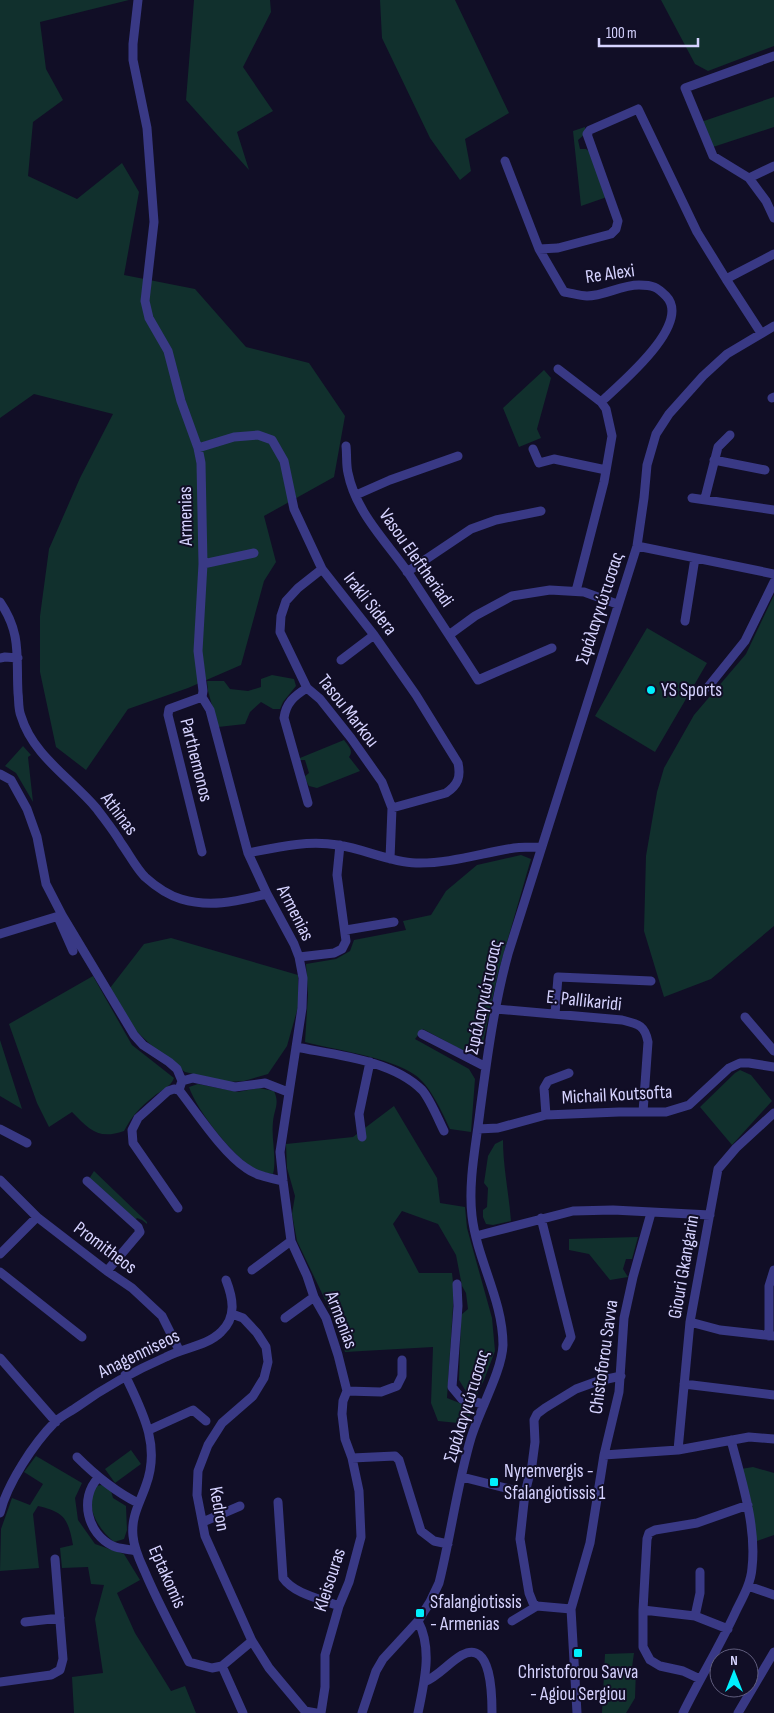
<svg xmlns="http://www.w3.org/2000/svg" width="774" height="1713" viewBox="0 0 774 1713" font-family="'Sofia Sans Condensed',sans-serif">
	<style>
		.green { fill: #11302d }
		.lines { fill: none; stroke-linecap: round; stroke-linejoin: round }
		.minor { stroke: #393985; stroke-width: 9 }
		.poi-dot { fill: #00f0fe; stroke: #110e26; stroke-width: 2 }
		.labels { text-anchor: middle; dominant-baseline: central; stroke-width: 4; stroke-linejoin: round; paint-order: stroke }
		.street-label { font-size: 19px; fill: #d6d3ff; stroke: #110e26 }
		.poi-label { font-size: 19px; fill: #d6d3ff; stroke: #110e26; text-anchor: start }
	</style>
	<rect width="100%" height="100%" fill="#110e26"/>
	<!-- green -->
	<path class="green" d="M0,0H129L40,22L46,69L63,100L33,122L28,176L77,199L122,163L139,192L124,275L195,289L246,347L309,363L345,416L334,477L264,516L276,562L264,581L241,665L188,688L128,709L86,770L56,747L40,672V616L49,549L80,478L113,414L34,394L0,418Z
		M194,0H270L271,12L243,67L273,111L237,132L249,170L186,100Z
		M380,0H455L509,113L465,139L471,171L460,180L430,138L382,38Z
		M661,0H774V46L708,71L695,64Z
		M774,97V127L713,147L701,122Z
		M585,127V134L578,140L580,149H586L590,152L607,197L581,206L573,131Z
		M544,370L551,378L537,429L541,438L519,447L503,408Z
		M774,595V926L711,979L664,997L644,931L646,856L657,792L664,768L694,715L746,654Z
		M647,628L707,663L655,752L595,716Z
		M272,675L294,679L296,686L283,702L280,709H273L261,702L250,712L245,724L218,727L208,691L207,681H224L230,689L248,691L261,687V679Z
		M344,740C348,746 354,750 349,757L360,771L317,788L309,786L304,777L309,773L305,760H300V758Z
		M23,746L31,755L28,757L33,802L16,773L5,766Z
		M521,855L531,859L498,973L483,1043L475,1054L460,1049L423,1029L415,1039L469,1069L475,1079L471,1132L450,1129C442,1112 430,1085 415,1075C390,1057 335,1050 305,1042L308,995L306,964L336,959L350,951L354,940L406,930L403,921L431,915L446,891L477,865Z
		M171,938L298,975V1007L287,1046L268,1074L244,1081L228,1082L185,1072L151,1045L135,1030L110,988L144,944Z
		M93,976L132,1045L174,1078C170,1088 161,1090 153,1097C140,1107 132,1116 124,1131C98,1140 90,1130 72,1112L49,1127L37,1103L9,1024Z
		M0,1040L22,1109L0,1096Z
		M740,1070L751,1075L772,1101L732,1145L700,1107L735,1073Z
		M198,1084L238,1092L259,1088L274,1091C280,1104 274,1109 273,1122C271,1139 277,1158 273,1174C267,1173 259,1172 254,1169C232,1155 197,1111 189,1087Z
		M394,1106L437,1178L440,1203L465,1207L467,1228L492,1318L495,1351L484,1380L477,1394L467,1393L459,1380L461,1315L468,1309L466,1293L462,1286L456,1255L438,1224L402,1211L393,1224L419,1273H452L454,1291L447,1398L472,1408L468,1424L438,1421L431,1403L433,1347L345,1352L341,1339L329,1308L297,1241L292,1214L295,1196L287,1168L286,1144L353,1137Z
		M503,1140C503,1167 509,1194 511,1221L493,1225L486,1224L483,1217V1210L487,1207L488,1188L484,1183L488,1156L495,1144Z
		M94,1171L147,1222V1224L142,1220L137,1218L135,1220L89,1179Z
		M638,1237L632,1259H626L623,1269L628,1277L610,1280L589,1254L569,1250V1239Z
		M131,1450L141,1464L115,1483L105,1469Z
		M36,1456L82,1483L75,1498L78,1520L95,1544L124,1554L140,1580L117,1593L135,1633L171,1691L185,1686L196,1713H74L72,1677L103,1673L95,1619L104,1585L91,1584L88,1567L62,1568L60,1548L73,1545C68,1518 64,1512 38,1506L33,1514L39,1568L0,1571L1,1529L12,1498L30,1505L43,1484L24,1472Z
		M753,1467L774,1473V1535L757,1541L741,1469Z
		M102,1485L111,1491L113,1498L126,1506L127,1530L124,1539L114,1542C98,1529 84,1506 95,1486Z
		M634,1653L632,1667L636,1669L635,1698L626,1713H602L605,1654Z"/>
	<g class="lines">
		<!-- minor -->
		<path class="minor" d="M138,0L133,44V60L147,128L154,222L145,301L149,318L168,351L181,401L198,448L201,463L203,564L198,651L203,691L202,697L210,710L248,853L267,894L294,944L299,957L303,978L302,1008L280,1152L283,1181L291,1241L307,1276L314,1297L326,1318L338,1355L347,1391
			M774,56L685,88L713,156L749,178L766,201L774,218
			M505,161L539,249L564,292C571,293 580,296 587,296C604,296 621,285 639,285C653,285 657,287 666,296C693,324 620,384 601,402
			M749,178L774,166
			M539,249L558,248L611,234L616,229L618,221L587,134L590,130L638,109L697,232L726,279L761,333
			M726,279L774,254
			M558,369L601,402L606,409L612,436L604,482L576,591
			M772,398L774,397
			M346,446C347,455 346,465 348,473C356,513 387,542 409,574C432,609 455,644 478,680L552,648
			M198,448L234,437L258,435L272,440L284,461L294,509L322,569L374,635L416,695L458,763C461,777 458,785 446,793L392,808
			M533,449L539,463L554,459L606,470
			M714,460L765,470
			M356,495L390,480L458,456
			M692,498L774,510
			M705,498L718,447L730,435
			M637,546L774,574
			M203,564L254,553
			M322,569L298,588L286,601L281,616L280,632L307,688L320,699L351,738L382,782L392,808L390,859
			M407,572L471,529L496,520L541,511
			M0,602C22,634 16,657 18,693C19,700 18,709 21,716C33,756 71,778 97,809C105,820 114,831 121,843C129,854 136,868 145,877C155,886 168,895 181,899C211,908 237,901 267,894
			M685,621L695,558
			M449,635L475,616L512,596L550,590L584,592L617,604
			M0,658L5,657L18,658
			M341,660L374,635
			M708,687L745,641L774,582
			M307,688C294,696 286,703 284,718L308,803
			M202,697L169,709L168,715L202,852
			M0,774L11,780L27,809L37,837L46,884L62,915L134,1035L143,1045L169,1062L177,1069L182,1081L179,1090
			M248,853C278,847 307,840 338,845C365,849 389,862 416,863C449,864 482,853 514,848C523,847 532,847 541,847
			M58,917L73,951
			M346,930L394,922
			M0,934L62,915
			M299,957L334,953L342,949L346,941L337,875L340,845
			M496,1009L622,1020C638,1024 645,1025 648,1042L643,1112
			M555,1014L558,977L651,981
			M745,1017L774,1051
			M422,1034L486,1067
			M296,1047C336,1055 392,1060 422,1090C430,1099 438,1119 444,1131
			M182,1081L193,1078L235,1087L265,1083L288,1092
			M179,1090C197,1113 223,1153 246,1168C257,1176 270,1178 283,1181
			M546,1115L544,1088L548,1081L569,1073
			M0,1129L27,1143
			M478,1129L498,1128L546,1115L619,1112H666L689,1105L729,1068L740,1063H749L774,1067
			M362,1137L359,1114L370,1062
			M0,1180L37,1217L107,1271L132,1288L162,1316L179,1350
			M87,1181L138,1227L140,1232L107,1271
			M178,1208L133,1143L132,1130L138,1118L168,1091L174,1089L179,1090
			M541,1218L571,1337L566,1346
			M476,1236L573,1211L613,1210L710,1215
			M0,1254L37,1217
			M252,1270L291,1241
			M0,1272L82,1337
			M457,1284L458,1306L452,1387L462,1399L484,1404
			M232,1314L243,1318L257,1333L266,1347L268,1362L264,1378L253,1396L222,1423L208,1445L198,1471L197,1495L205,1536L252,1641L269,1668L305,1711L316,1713
			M285,1318L314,1297
			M690,1322L720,1330L774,1336
			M769,1336V1286L774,1270
			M0,1358L56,1422
			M125,1375C142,1411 161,1445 146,1485C140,1503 131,1516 133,1536C134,1549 140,1561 145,1572C158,1603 174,1632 189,1662L212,1668L222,1666L252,1641
			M684,1384L774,1395
			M347,1391L381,1392L397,1386L402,1376V1360
			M149,1430L193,1410L206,1421
			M678,1450L690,1322L718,1169L736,1148L774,1113
			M604,1455L678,1450L749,1437L774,1439
			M77,1457C96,1476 114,1491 138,1503
			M352,1458L395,1456L399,1460L421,1531L434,1541L448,1544
			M462,1477L525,1493
			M98,1478C79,1498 87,1534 113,1546C119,1549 129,1549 136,1551
			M278,1502L283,1578C294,1594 321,1599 339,1606
			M0,1513C7,1484 34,1443 55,1422C61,1416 70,1412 77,1407C105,1387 134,1371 166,1357C183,1348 207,1346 221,1332C237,1317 233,1298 226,1280
			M203,1522L240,1506
			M748,1586L774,1595
			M571,1609L537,1606L533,1603L529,1593L520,1539L525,1493L532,1465L535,1442L534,1420L537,1414L545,1408L576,1389L598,1381L621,1376
			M643,1610L695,1616L728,1629
			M695,1616L700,1593V1572
			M418,1621C433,1649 424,1683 418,1713
			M512,1621L537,1606
			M25,1622L60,1618
			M222,1666L243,1713
			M700,1679L683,1671L660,1666L650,1660L643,1647V1610L647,1539L649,1533L655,1530L697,1523L748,1505
			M0,1682L51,1675L60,1670L63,1659L55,1559
			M424,1682C439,1676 448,1663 462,1655C492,1639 492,1697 492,1713
			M321,1713L325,1687V1655L339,1606L349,1582L361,1537L359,1491L352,1458L345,1439L342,1414L343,1401L347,1391
			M362,1713L376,1671L383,1659L418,1621L430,1602L439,1583C451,1535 457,1485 471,1438C479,1411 502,1371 503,1345C503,1300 477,1260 472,1216C468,1182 476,1145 480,1111C487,1058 494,1005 508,954L637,546L644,498L647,465L656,434L669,414L703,376L727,354L774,326
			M577,1713L571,1609L590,1543L604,1455L619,1392L624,1318L633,1277L651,1213
			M683,1713C700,1678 720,1646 736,1611C743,1597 751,1583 752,1568C757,1526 741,1479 731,1440
			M738,1713L774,1652"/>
	</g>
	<!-- markers -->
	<g class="poi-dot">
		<circle cx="651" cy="690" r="5"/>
		<rect x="489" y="1477" width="10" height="10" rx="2.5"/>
		<rect x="415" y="1608" width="10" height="10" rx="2.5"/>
		<rect x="573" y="1648" width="10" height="10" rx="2.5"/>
	</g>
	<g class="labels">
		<!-- street labels -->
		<g class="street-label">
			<text transform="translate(610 274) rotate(-8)">Re Alexi</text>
			<text transform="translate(186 516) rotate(-91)">Armenias</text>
			<text transform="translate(416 558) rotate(55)">Vasou Eleftheriadi</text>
			<text transform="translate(370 604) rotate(52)">Irakli Sidera</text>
			<text transform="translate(600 608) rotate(-72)">Σφάλαγγιώτισσας</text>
			<text transform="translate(348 711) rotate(52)">Tasou Markou</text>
			<text transform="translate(196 760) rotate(76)">Parthemonos</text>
			<text transform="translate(119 814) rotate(53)">Athinas</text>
			<text transform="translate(295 913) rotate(63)">Armenias</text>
			<text transform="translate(484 997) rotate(-78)">Σφάλαγγιώτισσας</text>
			<text transform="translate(584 1001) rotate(6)">E. Pallikaridi</text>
			<text transform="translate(617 1095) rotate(-3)">Michail Koutsofta</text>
			<text transform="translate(105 1248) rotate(37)">Promitheos</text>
			<text transform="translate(684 1267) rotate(-80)">Giouri Gkangarin</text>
			<text transform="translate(341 1320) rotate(69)">Armenias</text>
			<text transform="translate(139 1354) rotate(-26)">Anagenniseos</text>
			<text transform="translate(604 1357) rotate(-82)">Chistoforou Savva</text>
			<text transform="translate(467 1406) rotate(-73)">Σφάλαγγιώτισσας</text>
			<text transform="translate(219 1509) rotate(80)">Kedron</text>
			<text transform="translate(167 1577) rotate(66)">Eptakomis</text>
			<text transform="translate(330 1580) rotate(-72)">Kleisouras</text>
		</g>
		<!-- poi labels -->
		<g class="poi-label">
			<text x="661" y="690">YS Sports</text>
			<text x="504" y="1471">Nyremvergis -<tspan x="504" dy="22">Sfalangiotissis 1</tspan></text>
			<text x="430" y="1602">Sfalangiotissis<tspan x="430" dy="22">- Armenias</tspan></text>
			<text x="578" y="1672" text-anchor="middle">Christoforou Savva<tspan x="578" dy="22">- Agiou Sergiou</tspan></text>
		</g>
	</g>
	<!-- north arrow -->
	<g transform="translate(734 1673)"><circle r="24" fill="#110e26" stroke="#605d7d"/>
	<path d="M0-4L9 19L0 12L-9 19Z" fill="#00f0fe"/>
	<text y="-8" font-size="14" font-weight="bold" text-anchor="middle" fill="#d6d3ff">N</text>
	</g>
	<!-- scale -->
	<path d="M599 38v8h99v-8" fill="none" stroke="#d6d3ff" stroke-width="2.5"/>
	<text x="606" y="38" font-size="15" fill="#d6d3ff" stroke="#110e26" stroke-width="4" paint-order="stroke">100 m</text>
</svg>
